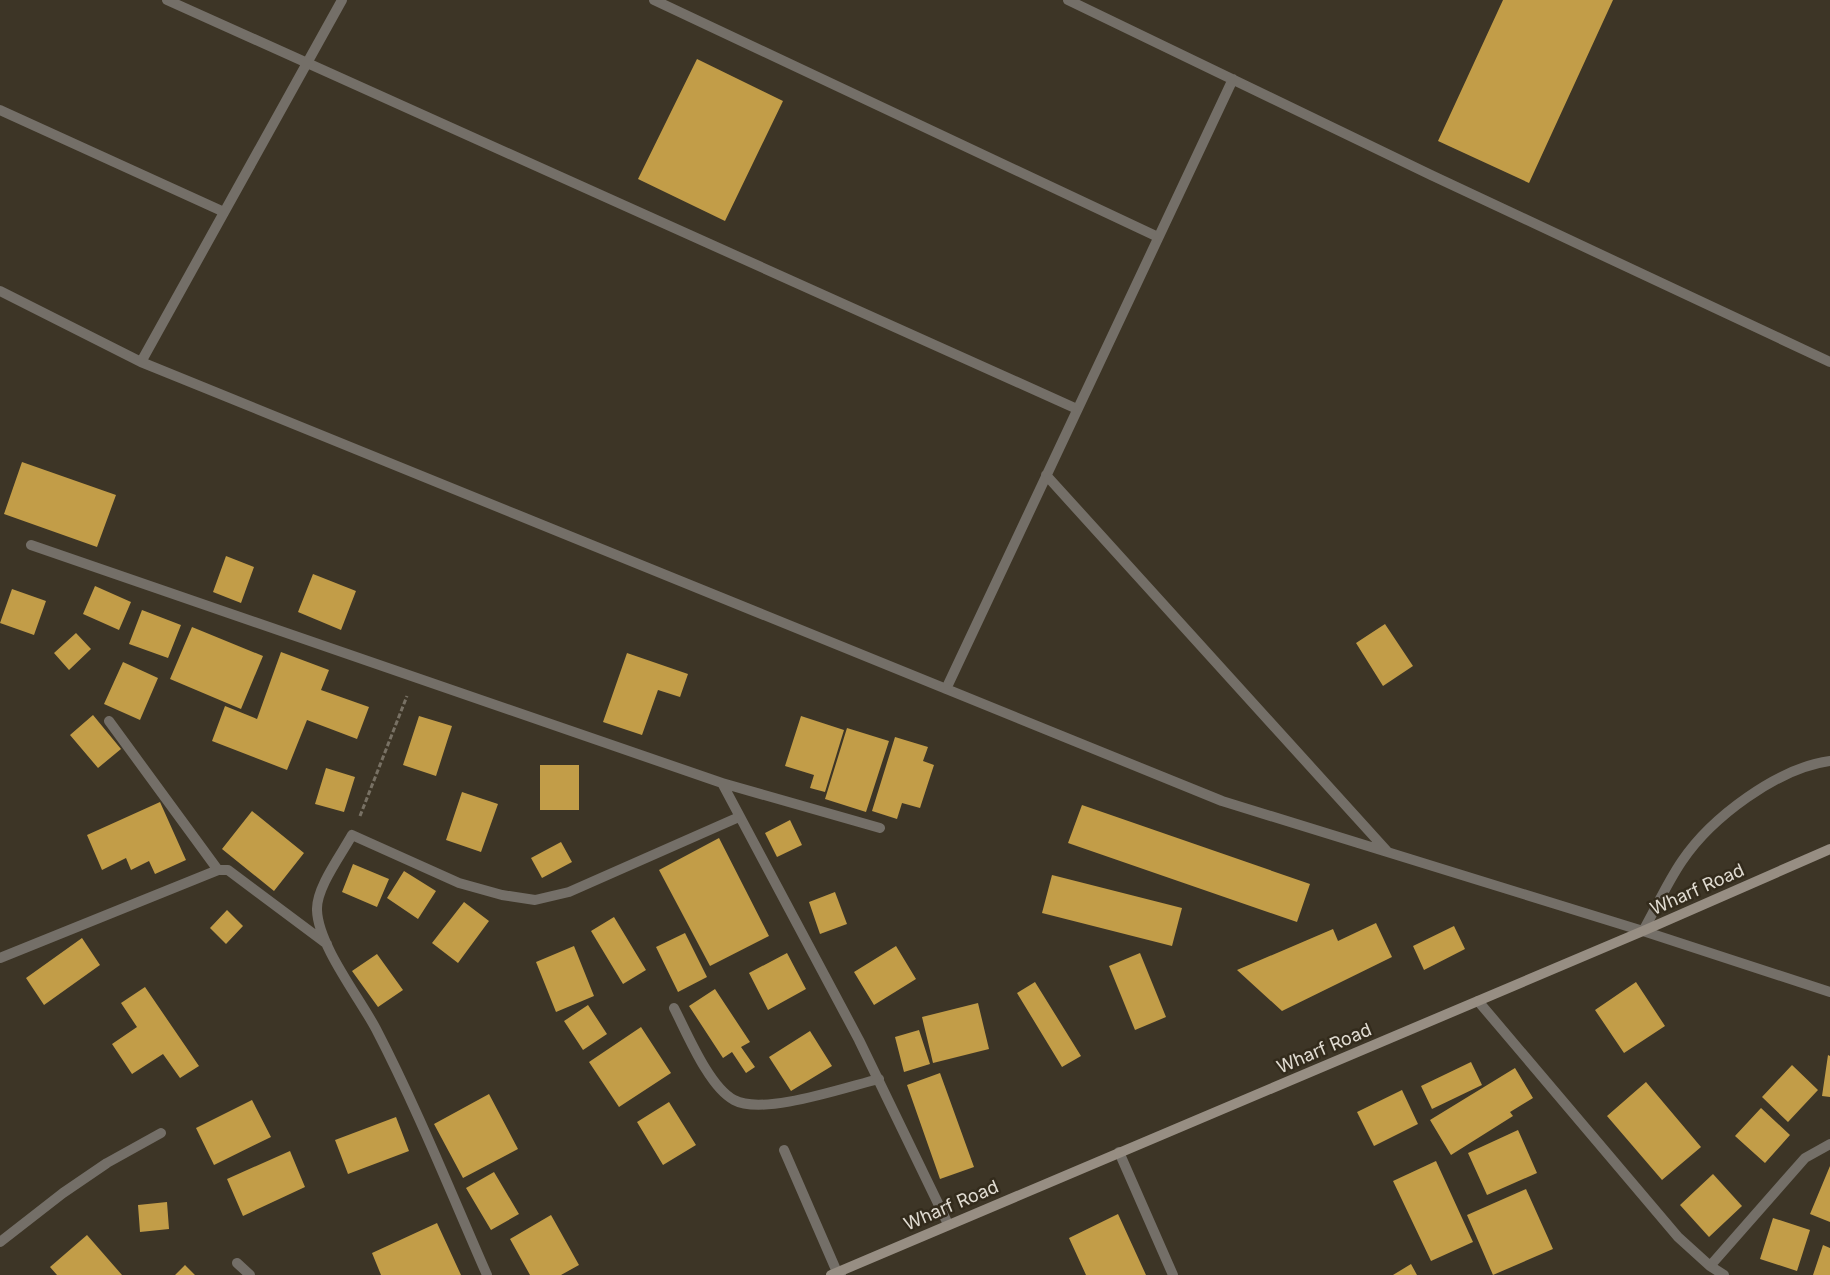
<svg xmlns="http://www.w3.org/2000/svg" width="1830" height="1275" viewBox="0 0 1830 1275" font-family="Inter,sans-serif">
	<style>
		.building { fill: #c29d48 }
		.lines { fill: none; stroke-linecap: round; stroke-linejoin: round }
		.path { stroke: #787164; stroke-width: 3; stroke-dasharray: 5 2.5; stroke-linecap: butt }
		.service { stroke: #746f68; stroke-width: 10 }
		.minor { stroke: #746f68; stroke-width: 10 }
		.secondary { stroke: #978e83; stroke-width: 10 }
		.labels { text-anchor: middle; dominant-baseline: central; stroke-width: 5; stroke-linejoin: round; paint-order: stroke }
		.street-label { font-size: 18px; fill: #e1dcd2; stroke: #332b1c }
	</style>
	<rect width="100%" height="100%" fill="#3d3526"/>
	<!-- building -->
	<path class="building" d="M1503,0H1613L1529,183L1438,141Z
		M697,59L783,101L725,221L638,179Z
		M22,462L116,495L97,547L4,514Z
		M226,556L254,567L241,603L213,592Z
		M313,574L356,591L341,630L298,612Z
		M95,586L131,602L119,630L83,614Z
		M12,589L46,601L34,635L0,623Z
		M142,610L181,625L168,658L129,644Z
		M1385,624L1413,666L1383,686L1356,643Z
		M192,627L263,656L241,709L170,679Z
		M76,633L91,649L69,670L54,653Z
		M281,652L329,670L321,690L369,707L357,739L307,720L287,770L212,741L225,706L257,719Z
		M627,653L688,674L680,697L658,690L642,735L603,722Z
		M123,662L158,678L140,720L104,704Z
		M93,715L121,749L98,768L70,735Z
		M419,716L452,726L436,776L403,765Z
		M801,716L844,730L825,792L810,788L814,775L785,766Z
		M847,728L889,741L866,812L825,799Z
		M895,737L928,747L923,761L934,765L920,808L902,803L897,819L872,811Z
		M540,765H579V810H540Z
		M326,768L355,777L344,812L315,804Z
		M462,792L498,804L481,852L446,840Z
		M160,802L186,860L155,874L149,861L131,870L126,858L102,870L87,835Z
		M1082,805L1310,884L1297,922L1068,843Z
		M252,811L304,853L274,891L222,849Z
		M790,820L802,845L777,857L765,833Z
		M719,838L769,936L710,966L659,870Z
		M561,842L572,862L542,878L531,858Z
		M353,864L389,879L377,907L342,892Z
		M404,871L436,891L418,919L387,898Z
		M1052,875L1182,908L1172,946L1042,913Z
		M835,892L847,924L820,934L809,902Z
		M464,902L489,921L458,963L432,943Z
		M227,910L243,926L226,944L210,928Z
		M614,917L646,970L623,984L591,931Z
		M1376,923L1392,957L1282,1011L1237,970L1333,929L1338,941Z
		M1454,926L1465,949L1424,970L1413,946Z
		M685,933L707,977L678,992L656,947Z
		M82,938L100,965L44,1005L26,978Z
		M574,946L594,996L556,1012L536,962Z
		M896,946L916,979L874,1005L854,972Z
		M787,953L806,989L768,1010L749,973Z
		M1140,953L1166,1017L1135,1030L1109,966Z
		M377,954L403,990L378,1007L352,971Z
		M1035,982L1081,1056L1062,1067L1017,993Z
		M1636,982L1665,1026L1624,1053L1595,1010Z
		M145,987L199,1066L180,1078L163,1054L132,1074L112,1044L137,1027L121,1003Z
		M715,989L750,1042L741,1047L755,1067L746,1073L732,1052L723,1058L689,1006Z
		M978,1003L989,1049L933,1063L922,1017Z
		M588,1005L607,1034L583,1050L564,1021Z
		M641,1027L671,1073L619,1107L589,1062Z
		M919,1030L930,1064L904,1072L895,1037Z
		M810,1031L832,1066L791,1091L769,1057Z
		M1828,1055L1830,1056V1097L1822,1096Z
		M1471,1062L1482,1085L1432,1109L1421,1086Z
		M1792,1065L1818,1090L1788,1122L1762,1097Z
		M1515,1068L1533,1098L1510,1112L1513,1116L1451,1155L1430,1120Z
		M940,1073L974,1167L940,1179L907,1085Z
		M1646,1082L1701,1147L1662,1180L1607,1116Z
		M1402,1090L1418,1124L1374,1146L1357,1112Z
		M489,1094L518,1149L463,1178L434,1124Z
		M252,1100L271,1137L214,1165L196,1128Z
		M669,1102L696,1145L663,1165L637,1122Z
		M1761,1108L1790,1135L1765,1163L1735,1136Z
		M396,1117L409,1151L348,1174L335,1140Z
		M1518,1130L1537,1173L1487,1195L1468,1153Z
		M290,1151L305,1187L243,1216L227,1179Z
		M1436,1161L1473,1242L1431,1261L1393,1181Z
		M1830,1166V1222L1810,1214Z
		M494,1172L519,1214L491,1230L466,1188Z
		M1713,1174L1742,1206L1709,1237L1680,1205Z
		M1526,1189L1553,1249L1493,1275L1467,1215Z
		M167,1202L169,1229L140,1232L138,1205Z
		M1118,1214L1146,1275H1086L1069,1238Z
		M551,1215L579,1265L561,1275H530L510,1239Z
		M1773,1218L1810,1230L1797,1271L1760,1259Z
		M437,1223L461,1275H381L372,1253Z
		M87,1235L122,1275H57L50,1267Z
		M1823,1245L1830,1248V1275H1813Z
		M1411,1264L1417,1275H1393Z
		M185,1265L195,1275H175Z"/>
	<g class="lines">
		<!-- path -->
		<path class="path" d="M360,816L407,696"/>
		<!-- service -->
		<path class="service" d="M167,0L1077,409
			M654,0L1158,237
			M1068,0L1431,175L1830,362
			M0,110L224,212
			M0,291L141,362L1222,801L1643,931C1656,908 1667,883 1682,861C1711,818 1777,768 1830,761
			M141,362L342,0
			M1046,475L1387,851
			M946,689L1233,79
			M674,1008C687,1033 709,1087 734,1100C763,1116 846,1087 879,1079
			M784,1150L837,1272L841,1275
			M237,1263L250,1275"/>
		<!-- minor -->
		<path class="minor" d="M31,545L722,783L859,1040L948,1224
			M109,721L218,870
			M722,783L880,828
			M1643,931L1830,992
			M0,958L218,870H228L327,944
			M1478,1001L1678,1237L1710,1266L1724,1275
			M1119,1152L1173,1275
			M0,1242L63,1193L107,1163L161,1133
			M1710,1266L1805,1158L1830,1144
			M487,1275C451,1193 417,1108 376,1029C359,997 318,945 317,910C316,888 341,855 352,835L459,883L502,895L535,900L569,892L739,817"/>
		<!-- secondary -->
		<path class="secondary" d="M831,1275L1643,931L1830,849"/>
	</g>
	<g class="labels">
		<!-- street labels -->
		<g class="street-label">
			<text transform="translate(1697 889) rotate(-24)">Wharf Road</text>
			<text transform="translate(1324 1048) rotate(-23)">Wharf Road</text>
			<text transform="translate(951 1205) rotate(-23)">Wharf Road</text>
		</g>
	</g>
</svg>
